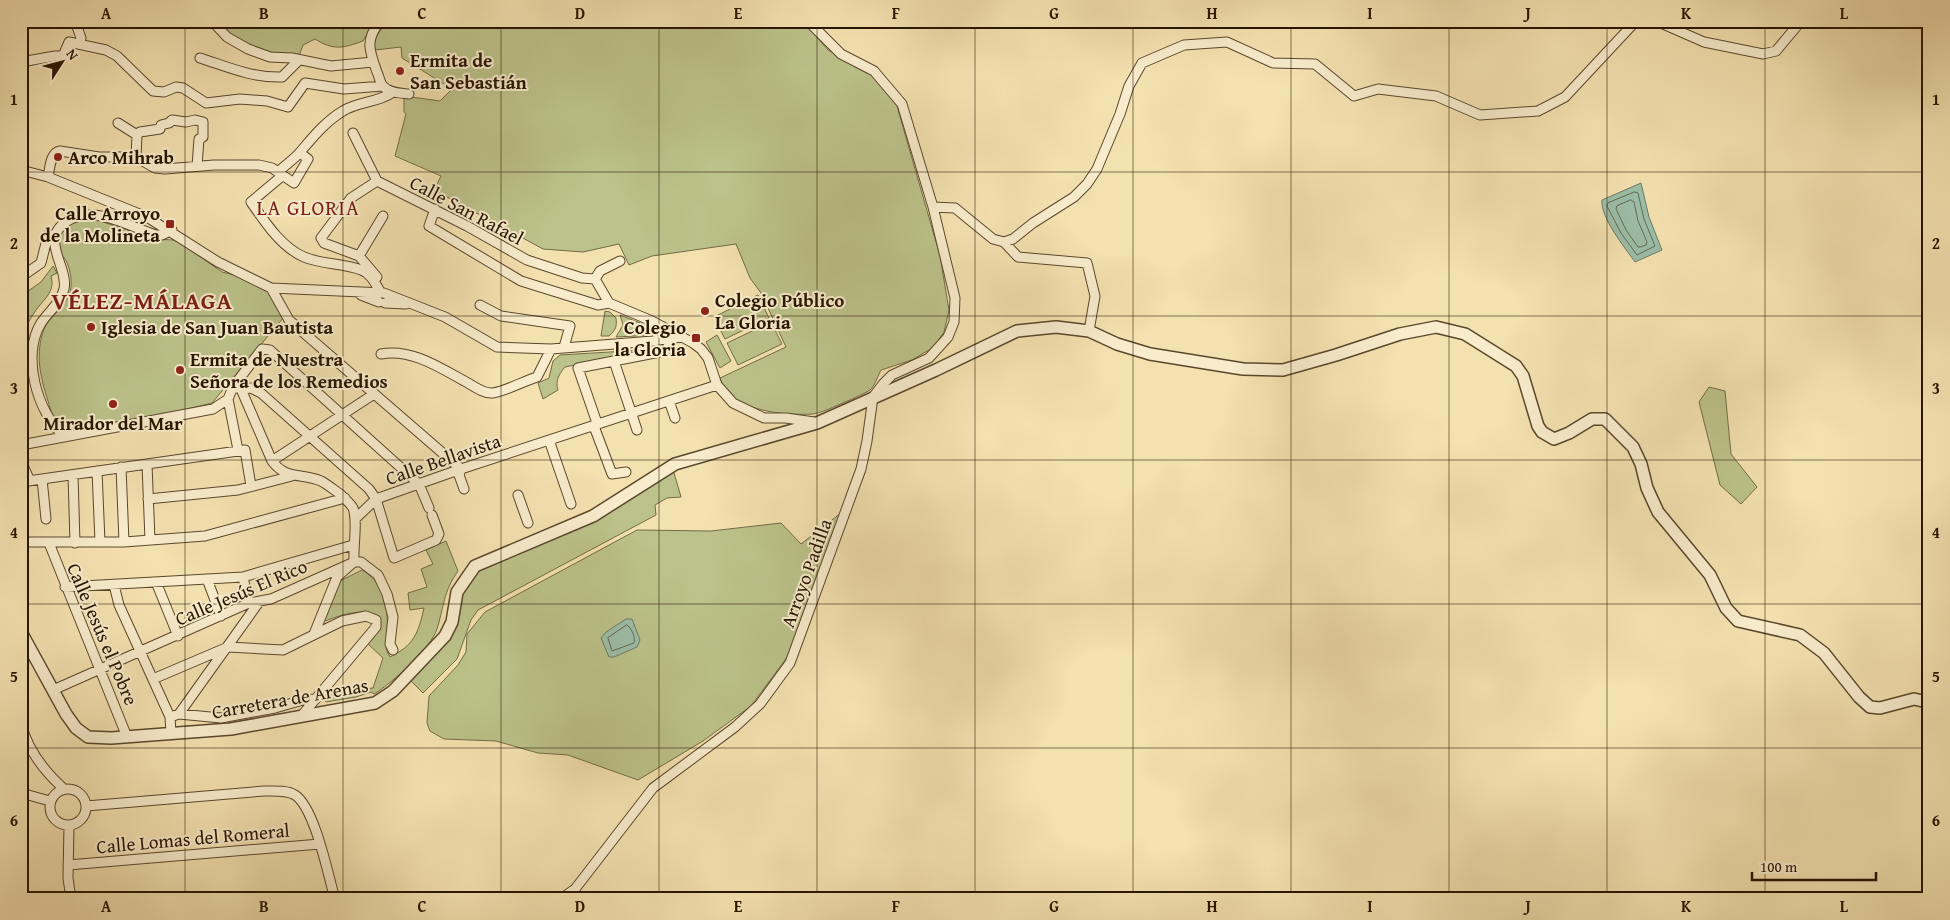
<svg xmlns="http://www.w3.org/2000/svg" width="1950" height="920" viewBox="0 0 1950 920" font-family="'Gentium Book Plus',serif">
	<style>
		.green { fill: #bcc28b; stroke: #726c46 }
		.water { fill: #9cbea8; stroke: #6d7a65 }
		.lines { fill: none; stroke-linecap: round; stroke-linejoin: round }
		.shore { stroke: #626a54; stroke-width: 1 }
		.minor-casing { stroke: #5a482c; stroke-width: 11 }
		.tertiary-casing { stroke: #5a482c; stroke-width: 14 }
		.minor { stroke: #f8eccc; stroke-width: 9 }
		.tertiary { stroke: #f8eccc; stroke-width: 11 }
		.grid { fill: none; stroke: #271500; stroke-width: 1; stroke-opacity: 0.55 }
		.poi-dot { fill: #8f2418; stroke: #f8eccc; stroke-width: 2 }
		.labels { text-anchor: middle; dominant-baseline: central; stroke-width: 4; stroke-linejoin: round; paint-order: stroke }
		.poi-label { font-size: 19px; font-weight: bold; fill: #271500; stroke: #f8eccc; text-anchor: start }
		.street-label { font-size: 19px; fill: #271500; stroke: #f8eccc }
		.quarter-label { font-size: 21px; letter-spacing: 1px; fill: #7a1f14; stroke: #f8eccc }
		.district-label { font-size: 24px; font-weight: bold; letter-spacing: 1px; fill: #7a1f14; stroke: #f8eccc }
		.neatline { fill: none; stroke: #271500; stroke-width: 2 }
		.grid-label { font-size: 16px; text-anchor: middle; font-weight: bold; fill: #271500 }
	</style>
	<rect width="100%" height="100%" fill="#f4e1b0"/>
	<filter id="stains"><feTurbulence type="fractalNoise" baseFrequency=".004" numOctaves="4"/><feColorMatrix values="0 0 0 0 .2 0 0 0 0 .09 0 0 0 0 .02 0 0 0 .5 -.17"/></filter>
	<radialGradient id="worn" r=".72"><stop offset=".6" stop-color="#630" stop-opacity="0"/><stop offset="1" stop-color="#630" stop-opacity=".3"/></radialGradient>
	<!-- green -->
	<path class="green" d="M217,21H375L363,41C343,48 334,51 315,39L303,45L299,56L269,54L235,39Z
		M387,21H803L828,50L874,75L897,106L940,256L949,310L944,332L934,347L912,360L881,370C878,375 875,386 870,390C864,394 820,414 813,414C785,416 728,411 720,378L786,347L761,293L750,278L736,244L652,256L629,265L619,244L583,252L543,249L434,190L441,176L395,156L406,114L404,112V96L440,101L452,89L402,58L401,47L375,50L373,41Z
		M94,219L155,239L173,240L179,242L222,272L239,276L270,293L284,317L212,403L146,419L69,431C65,428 59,426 56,422C52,416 50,407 48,401C40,376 35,354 44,329C50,316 64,308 69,295C74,284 70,259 59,253C56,226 71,220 94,219Z
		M53,266L57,273L51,276C56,293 42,300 34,313C28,322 23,332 21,342V296L41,282Z
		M758,295L769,318L725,339L714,317Z
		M605,311L610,312L616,318C617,326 616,330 609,336H601Z
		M620,315L653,328L657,331L655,335L616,337L623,325Z
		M771,322L782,344L738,365L727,343Z
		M717,335L731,361L720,368L706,342Z
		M659,349L565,367C559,374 555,381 558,390L543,399L538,383L549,378L553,361L560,355Z
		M1709,387L1725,391L1731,454L1757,487L1741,504L1720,485L1699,402Z
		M672,466L681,497L667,498L655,505L656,515L478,610L471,620L457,659L423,693L406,676L445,636L457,592L475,566L593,516Z
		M841,513L788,656L751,706L703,741L638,780L568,755L538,753L496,741L444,739L430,731L427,723L429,696L458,665L466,652L467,634L485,612L637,530L711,531L781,523L801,544Z
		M446,541L458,571C443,592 444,607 437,629C431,648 391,684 374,694L371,692L356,697L326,702L324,699L327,694L373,688L383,658L368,644C376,634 383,628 377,615C361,608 341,615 325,621L322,618L340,581L362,570C383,581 389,608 387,631C387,644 383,645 390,657C414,645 418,634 424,608L410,610L408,593L427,587L421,569L433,564L426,550Z"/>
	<!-- water -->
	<path class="water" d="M1641,183L1649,217L1662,250L1635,262C1625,248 1600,217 1602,200Z
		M626,619H632L640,640L637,647L614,657H609L601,638L606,632Z"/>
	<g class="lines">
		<!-- shore -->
		<path class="shore" d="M1635,192L1638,193L1644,219L1655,246L1637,255L1621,233L1607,206L1608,203Z
			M1631,200L1634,202L1638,221L1647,242L1646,245L1640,247H1638L1626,230L1616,209L1617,206Z
			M627,625C631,627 636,638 634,643L612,651L608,638Z"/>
		<!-- minor casing -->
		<g class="minor-casing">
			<path id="minor" d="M75,21L81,38L80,44
				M212,21L227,37L248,49L270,57L292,58L331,66L373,62
				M380,21C365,40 369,50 377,72C379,76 380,83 383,86C389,93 400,93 409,94
				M1656,21L1704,42L1763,54L1776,51L1801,21
				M200,58C228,67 252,78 282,77L299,60
				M21,62L55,56H63L69,42L106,50L117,56L153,91L164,92L176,87L183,88L206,103L240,99L267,101L288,107L305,83L344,89L383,86
				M118,123L137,135
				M353,133L377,181L467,226L527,260L582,278L595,279
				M137,135L140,132L160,129L161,125L169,123L172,120L186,122L195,120L203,122V137L199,139L197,166
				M136,157L155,168L165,169L214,165H259L272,168L294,183L308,159L300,153
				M136,157L137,135
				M21,170L48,177L147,217L218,262L271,288L384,293L445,317L497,347L551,349L653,341L682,336
				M278,172C285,165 295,159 301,151C313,137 326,121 343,111C359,101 378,103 393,92
				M282,176L251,202C265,222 281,247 304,257C323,265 344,263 361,270C371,273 376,285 381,293
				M48,177C50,168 50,153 60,151L99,157H136
				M377,181L351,198L321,238L324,243L359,256L377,277
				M933,207L955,208L993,239L1004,242L1013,239L1033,223L1074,197L1087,184L1097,169L1120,114L1129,86L1142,63L1184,45L1227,42L1273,63L1315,64L1354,96L1378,89L1436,96L1480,115L1538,111L1565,97L1636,21
				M435,209L429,226L521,281L598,305L609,303
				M1004,242L1018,257L1087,263L1095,296L1089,331
				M359,256L383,216
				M21,277L41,263L48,235H55
				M595,279L609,303L652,321L693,343L701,349L708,358L717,385L733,403L764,418H786L814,422
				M595,279L600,271L620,261
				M271,288L289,320L461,469L459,475L464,489
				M361,295L379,302
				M385,303L406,304
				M480,305L501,316L570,326L564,347
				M381,354C412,348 442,369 468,383C475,387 484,394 493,393C506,391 524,381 537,377L551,349
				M614,361L637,430
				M233,387L241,389L272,461C286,480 302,473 321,481C327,484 334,490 340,494C344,498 350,503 353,508C358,521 353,546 354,562L337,577L314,634
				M241,389L251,388L261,393L369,489L376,499L394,558L436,540L439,534L432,515
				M228,399L238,450
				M669,401L675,418
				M64,436C37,413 21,355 41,323C48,312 61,303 64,289C69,266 37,238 69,220C95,205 131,227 156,235H162L172,230
				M549,440L571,504
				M21,445L213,409L228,399L233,387L262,349L270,350L419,484L429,508
				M21,461L30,481
				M272,461L374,394
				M147,464L150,540
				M121,467L124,542
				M97,471L100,542
				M626,472L612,474L595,429L597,423L578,368L665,351L674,338
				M73,475L75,543
				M42,479L46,519
				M21,482L245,450L251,486
				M518,495L528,523
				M148,499L238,490L292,476
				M21,507L22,519
				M355,519L376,499L461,469L717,385
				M21,542H124L205,536L345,498
				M49,543L127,737
				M243,577L249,603
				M207,579L221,616
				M156,582L178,636
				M114,585L119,605L170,717
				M65,587L243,577L353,545
				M153,679L228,647L283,650L342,621L366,616L376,620V627L303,714
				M53,690L249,603L271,599L354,562H361L378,575L387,594L393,617L390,644L393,650
				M179,714L259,602
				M21,723C27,749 44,771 64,789
				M171,733L170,717L179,714L221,718L275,708L303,700L316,699
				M50 807a18 18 0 1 1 36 0a18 18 0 1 1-36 0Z
				M21,793L50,801
				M86,806L264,791C274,791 287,790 295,795C315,808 328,875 335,899
				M69,825L68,878L71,899
				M68,865L320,844
				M561,899L575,889L653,788L735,727L760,704L790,663L861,469L867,441L873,397L883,384L892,375L929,358L948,337L954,322L955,298L933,207L902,104L874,71L841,54L808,21"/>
		</g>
		<!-- tertiary casing -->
		<g class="tertiary-casing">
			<path id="tertiary" d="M21,632L66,714L76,728L88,737L111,738L231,729L375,703L393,691L445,636L452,622L457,592L475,566L593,516L675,464L817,423L936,370L1017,331L1056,327L1089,331L1117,344L1150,354L1243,369L1283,370L1336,355L1400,334L1436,327L1465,334L1516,366L1523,376L1538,426L1542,432L1554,439L1569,433L1592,419H1605L1633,447L1641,464L1647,488L1658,512L1710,575L1726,608L1738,621L1800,635L1824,653L1859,697L1870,707L1880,708L1914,699L1927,702L1929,705"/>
		</g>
		<!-- minor -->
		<use href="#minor" class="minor"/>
		<!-- tertiary -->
		<use href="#tertiary" class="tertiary"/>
	</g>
	<!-- grid -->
	<path class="grid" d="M185,21V899M343,21V899M501,21V899M659,21V899M817,21V899M975,21V899M1133,21V899M1291,21V899M1449,21V899M1607,21V899M1765,21V899M21,172H1929M21,316H1929M21,460H1929M21,604H1929M21,748H1929"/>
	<!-- markers -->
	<g class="poi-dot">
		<circle cx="400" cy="71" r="5"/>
		<circle cx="58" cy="157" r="5"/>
		<rect x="165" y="219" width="10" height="10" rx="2.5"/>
		<circle cx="705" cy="311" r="5"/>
		<circle cx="91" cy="327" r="5"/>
		<rect x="691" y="333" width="10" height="10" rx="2.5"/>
		<circle cx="180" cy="370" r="5"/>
		<circle cx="113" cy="404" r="5"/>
	</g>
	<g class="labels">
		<!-- poi labels -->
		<g class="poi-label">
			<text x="410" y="60">Ermita de<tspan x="410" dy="22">San Sebastián</tspan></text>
			<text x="68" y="157">Arco Mihrab</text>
			<text x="160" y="213" text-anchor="end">Calle Arroyo<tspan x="160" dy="22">de la Molineta</tspan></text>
			<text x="715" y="300">Colegio Público<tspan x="715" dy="22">La Gloria</tspan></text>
			<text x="101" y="327">Iglesia de San Juan Bautista</text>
			<text x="686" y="327" text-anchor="end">Colegio<tspan x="686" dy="22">la Gloria</tspan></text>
			<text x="190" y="359">Ermita de Nuestra<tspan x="190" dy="22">Señora de los Remedios</tspan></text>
			<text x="113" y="423" text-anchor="middle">Mirador del Mar</text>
		</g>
		<!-- street labels -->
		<g class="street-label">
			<text transform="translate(467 210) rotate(28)">Calle San Rafael</text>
			<text transform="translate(443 459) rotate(-19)">Calle Bellavista</text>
			<text transform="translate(806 573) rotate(-70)">Arroyo Padilla</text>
			<text transform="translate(241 592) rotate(-23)">Calle Jesús El Rico</text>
			<text transform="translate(103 634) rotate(67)">Calle Jesús el Pobre</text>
			<text transform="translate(290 698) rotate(-10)">Carretera de Arenas</text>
			<text transform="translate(193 838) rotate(-5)">Calle Lomas del Romeral</text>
		</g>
		<!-- quarter labels -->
		<g class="quarter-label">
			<text x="308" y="207">LA GLORIA</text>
		</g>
		<!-- district labels -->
		<g class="district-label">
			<text x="142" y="300">VÉLEZ-MÁLAGA</text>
		</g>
	</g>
	<!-- margin -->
	<rect width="1950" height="920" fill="none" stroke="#f4e1b0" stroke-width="55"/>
	<!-- north arrow -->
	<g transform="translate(62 62) rotate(54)" stroke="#f8eccc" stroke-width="4" paint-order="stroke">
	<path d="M0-4L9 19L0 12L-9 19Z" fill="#271500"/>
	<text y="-8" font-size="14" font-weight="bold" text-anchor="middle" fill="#271500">N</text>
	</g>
	<!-- scale -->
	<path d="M1752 872v8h124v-8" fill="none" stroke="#271500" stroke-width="2.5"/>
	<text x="1760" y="872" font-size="15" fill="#271500" stroke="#f8eccc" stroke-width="4" paint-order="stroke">100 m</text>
	<rect x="28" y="28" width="1894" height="864" class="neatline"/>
	<g class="grid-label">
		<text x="106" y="19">A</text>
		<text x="264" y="19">B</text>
		<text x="422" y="19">C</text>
		<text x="580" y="19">D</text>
		<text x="738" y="19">E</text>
		<text x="896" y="19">F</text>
		<text x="1054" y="19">G</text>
		<text x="1212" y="19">H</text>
		<text x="1370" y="19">I</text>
		<text x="1528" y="19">J</text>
		<text x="1686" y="19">K</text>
		<text x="1844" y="19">L</text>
		<text x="14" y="105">1</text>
		<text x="1936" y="105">1</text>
		<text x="14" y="249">2</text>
		<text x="1936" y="249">2</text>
		<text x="14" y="394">3</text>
		<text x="1936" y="394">3</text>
		<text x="14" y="538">4</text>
		<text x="1936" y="538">4</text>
		<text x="14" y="682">5</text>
		<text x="1936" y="682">5</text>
		<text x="14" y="826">6</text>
		<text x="1936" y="826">6</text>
		<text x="106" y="912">A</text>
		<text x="264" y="912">B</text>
		<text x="422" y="912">C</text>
		<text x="580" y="912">D</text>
		<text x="738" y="912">E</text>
		<text x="896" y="912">F</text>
		<text x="1054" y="912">G</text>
		<text x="1212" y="912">H</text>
		<text x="1370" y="912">I</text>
		<text x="1528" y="912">J</text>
		<text x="1686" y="912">K</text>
		<text x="1844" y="912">L</text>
	</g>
	<rect width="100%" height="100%" filter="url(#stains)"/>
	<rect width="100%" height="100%" fill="url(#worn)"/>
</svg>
